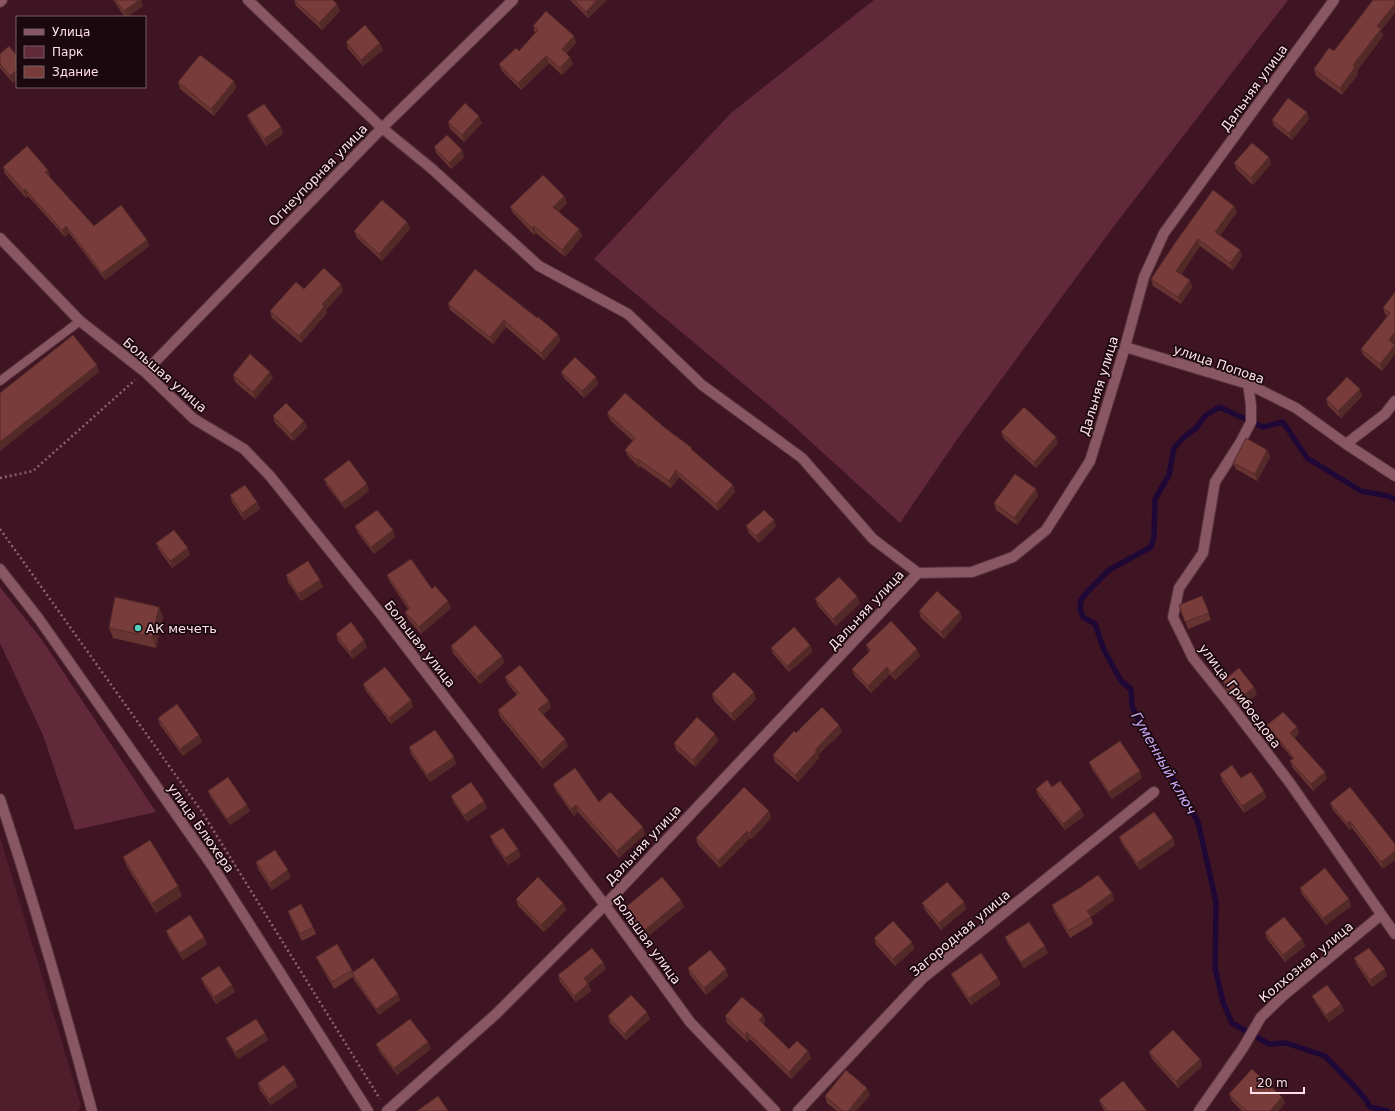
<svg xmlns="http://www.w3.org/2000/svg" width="1395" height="1111" viewBox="0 0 1395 1111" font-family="'DejaVu Sans',sans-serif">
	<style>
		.built { fill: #4f1d2c }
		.green { fill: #61293a }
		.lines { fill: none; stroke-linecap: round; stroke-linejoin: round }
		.stream { stroke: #200836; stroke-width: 5.5 }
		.lane-casing { stroke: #55323c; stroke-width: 10 }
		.street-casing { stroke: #55323c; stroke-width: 12 }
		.secondary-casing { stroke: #55323c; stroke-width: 12 }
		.path { stroke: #8a646f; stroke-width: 2.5; stroke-dasharray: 2 3; stroke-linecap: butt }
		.lane { stroke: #895763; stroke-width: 8 }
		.street { stroke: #895763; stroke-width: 10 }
		.secondary { stroke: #895763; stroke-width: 10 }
		.wall { fill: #673432 }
		.shaded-wall { fill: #542a29 }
		.building { fill: #783c3a; stroke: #542a29 }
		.poi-dot { fill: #59cebf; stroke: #1b080e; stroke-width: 1.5 }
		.labels { text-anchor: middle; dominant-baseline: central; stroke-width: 3.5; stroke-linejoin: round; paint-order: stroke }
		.street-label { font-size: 13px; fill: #ffe1e7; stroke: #1b080e }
		.poi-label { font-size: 13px; fill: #ffe1e7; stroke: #1b080e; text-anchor: start }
		.water-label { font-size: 14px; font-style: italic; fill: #cfadfc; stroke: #1b080e }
	</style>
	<rect width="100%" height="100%" fill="#401523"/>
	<!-- built -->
	<path class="built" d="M0,837L81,1106L78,1111H0Z"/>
	<!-- green -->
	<path class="green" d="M874,0H1288L1114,226L958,438L900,523L788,421L594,259L731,113Z
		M0,587L42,640L156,812L75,830L43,735L0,643Z"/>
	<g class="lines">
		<!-- stream -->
		<path class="stream" d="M1388,1111L1370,1107L1366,1100L1354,1086L1325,1056L1286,1043L1269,1044L1232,1023L1223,1002L1215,968L1216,902L1198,822L1157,751L1151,737L1141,727L1132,706L1131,689L1121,681L1104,650L1095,624L1083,617L1080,609L1081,600L1088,591L1109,570L1151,547L1154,537L1155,499L1169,475L1174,448L1183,438L1197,427L1205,416L1219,407L1263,427L1283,422L1307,458L1361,491L1388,496L1395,499"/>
		<!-- lane casing -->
		<g class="lane-casing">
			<path id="lane" d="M0,381L80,321"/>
		</g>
		<!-- street casing -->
		<g class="street-casing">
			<path id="street" d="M248,0L382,128L431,168L539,266L628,314L702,385L802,458L873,539L918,573
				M0,238L80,321L145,372L194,419L244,449L270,476L380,613L605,905L690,1022L775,1111
				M1125,347L1248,384L1296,408L1346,444L1385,414L1395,401
				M145,372L382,128L513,0
				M1248,384L1251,405V422L1240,443L1215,482L1203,553L1179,588L1173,617L1193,658L1233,708L1290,783L1395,934
				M1346,444L1395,476
				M0,799C34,902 64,1006 92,1111
				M387,1111L496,1014L605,905L918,573L972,572L1013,557L1046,530L1090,461L1125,347L1144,277L1164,233L1334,0
				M798,1111L923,978L1154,792
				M1199,1111L1243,1048L1261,1017L1283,996L1381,915"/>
		</g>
		<!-- secondary casing -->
		<g class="secondary-casing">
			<path id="secondary" d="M0,2L2,0
				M0,569L39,619L213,867L368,1111"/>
		</g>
		<!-- path -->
		<path class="path" d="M0,478L33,471L135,380
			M0,529L202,812L380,1099"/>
		<!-- lane -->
		<use href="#lane" class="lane"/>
		<!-- street -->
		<use href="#street" class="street"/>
		<!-- secondary -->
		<use href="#secondary" class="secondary"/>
	</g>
	<!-- wall -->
	<path class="wall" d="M113,0H141L143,6L127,17H125Z
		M294,0H333L340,11L322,30L296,6Z
		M570,0H607L588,18Z
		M1395,0V13L1381,30L1383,36L1357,71L1358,74L1342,95L1316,76L1314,69L1334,51Z
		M533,26L574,36L576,43L566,54L573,64L562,75L549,63L521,90L502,71L499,64L519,51L535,33Z
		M346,42L380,43L383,50L363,66L348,49Z
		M0,54L17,56V79L13,83L0,68Z
		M234,81L236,88L214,116L180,89L178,82Z
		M247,115L281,127L283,134L266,146L250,122Z
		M1309,119L1292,140L1274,126L1272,120Z
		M448,122L482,123L464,142L450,129Z
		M434,147L464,157L451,169L437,154Z
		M1234,163L1271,164L1253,185L1237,170Z
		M3,167L48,170L50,176V177L94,226L147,240L149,246L105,280L69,233L65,237L28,196L26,198L5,174Z
		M564,196L567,203L558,212L579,229L582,236L565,257L536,233L534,235L513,213L510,207Z
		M1234,206L1237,212L1220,235L1240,250L1242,256L1233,270L1200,246L1181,274L1192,287L1181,304L1153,286L1151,279Z
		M407,222L410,229L382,261L357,238L354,231Z
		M341,284L343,291L326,310L327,313L301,343L272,318L270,311L304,289Z
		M1395,292L1393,344L1395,346V354L1382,371L1363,355L1361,349L1388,316L1385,314L1383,308Z
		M448,304L537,318L558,334L560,341L544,360L506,327L493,344L450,310Z
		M561,372L598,384L584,398L564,378Z
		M233,375L273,378L255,399L235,382Z
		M1362,396L1341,418L1328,406L1326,399Z
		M607,413L665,428L694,452L733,485L735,492L718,511L679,477L671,488L640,466L639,467L628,456L625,450L633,441L610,420Z
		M273,416L304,421L307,427L293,441L275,423Z
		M1001,432L1058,443L1036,468L1004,439Z
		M1267,450L1270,457L1257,481L1236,469L1233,463Z
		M324,479L369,491L345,509L327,486Z
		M230,495L257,502L260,509L244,520L232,502Z
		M1038,496L1017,525L996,510L994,503Z
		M774,520L776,526L759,543L749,533L746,526Z
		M355,526L395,537L374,554L358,533Z
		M156,543L190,555L172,568L159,550Z
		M286,575L323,587L301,601L288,582Z
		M387,575L432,589L451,608L421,634L408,619L405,612L408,609L390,582Z
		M1202,596L1211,620L1188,629L1179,605Z
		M815,599L860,603L836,626L818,606Z
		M159,607L163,617L156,648L113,638L109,628Z
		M919,611L960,612L962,618L944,639L921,618Z
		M336,634L367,647L353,659L338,641Z
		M810,645L812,652L789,672L773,654L771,648Z
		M866,645L920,656L895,680L890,674L871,693L854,675L852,669L869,652Z
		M451,646L502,656L504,663L480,684L453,653Z
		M505,677L551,708L543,714L568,746L543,769L500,717L498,710L517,695L508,684Z
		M1223,681L1254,687L1257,694L1240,707L1225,688Z
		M363,684L411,700L413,707L391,724L366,691Z
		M712,694L756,699L734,721L714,701Z
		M158,718L199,735L202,742L183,756L160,725Z
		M1267,725L1299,734L1294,738L1327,778L1313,791L1293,768L1290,761L1293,759L1270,732Z
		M842,732L818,755L819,758L798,782L775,762L773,755Z
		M718,741L695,767L676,750L674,743Z
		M409,747L456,764L430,782L411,754Z
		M1089,762L1142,778L1112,799L1092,769Z
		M1220,774L1241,778L1264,791L1266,798L1244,813L1222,781Z
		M553,784L599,802L645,834L619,858L578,812L574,816L556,791Z
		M1052,787L1084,816L1065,830L1038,795L1036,789Z
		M208,791L250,811L230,825L211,798Z
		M451,796L484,801L487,808L467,822L454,803Z
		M1330,803L1395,844L1383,869L1352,828L1350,830L1333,810Z
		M769,811L771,818L752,839L750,838L720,868L698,845L696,838Z
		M490,836L521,856L508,865L493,843Z
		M1119,837L1175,845L1140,870L1122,844Z
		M123,857L182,896L156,913L127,867Z
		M256,862L291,877L272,890L258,869Z
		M1300,888L1351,906L1326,925L1302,894Z
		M1112,893L1114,900L1091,917L1093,924L1070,938L1054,911L1052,905Z
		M516,899L563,903L566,910L544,932L518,906Z
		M681,900L684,907L647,937L628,914L626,907Z
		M922,903L966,909L941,930L925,910Z
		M288,911L313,927L316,934L302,941L290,917Z
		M166,931L204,937L207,944L183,960L169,938Z
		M1265,932L1305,946L1285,962L1267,939Z
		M1005,937L1048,953L1024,968L1008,944Z
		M874,938L912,942L914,949L895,966L876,945Z
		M316,957L352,970L353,972L400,1000L379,1015L354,980L353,977L334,989L319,963Z
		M1354,958L1387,976L1372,987L1357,965Z
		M603,962L606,969L588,983L591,991L576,1002L560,982L558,975Z
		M688,968L728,976L706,995L690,975Z
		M951,974L1001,984L971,1005L954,980Z
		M201,978L235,992L216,1004L204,985Z
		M1312,996L1341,1004L1344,1011L1329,1022L1315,1002Z
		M763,1015L765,1022L763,1024L789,1049L811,1058L791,1079L750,1039L747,1042L727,1023L725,1016Z
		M608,1016L650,1019L626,1040L610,1023Z
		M265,1033L268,1040L238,1059L229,1045L226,1038Z
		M376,1044L431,1049L397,1075L379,1051Z
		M1149,1052L1200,1059L1202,1066L1178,1088L1152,1059Z
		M258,1083L297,1087L271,1105L260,1090Z
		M1229,1094L1282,1097L1285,1103L1278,1111H1242L1232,1101Z
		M870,1095L856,1111H837L827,1103L825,1096Z
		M1099,1100L1147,1111H1105L1102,1107Z"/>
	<!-- shaded-wall -->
	<path class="shaded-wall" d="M139,0H141L143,6L127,17H126L124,11Z
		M597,0H607L588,18L586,12Z
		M337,4L340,11L322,30L319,23Z
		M1395,4V13L1381,30L1383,36L1357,71L1358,74L1342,95L1340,88L1377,26Z
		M574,36L576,43L564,56L562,49Z
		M380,43L383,50L363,66L361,60Z
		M546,56L549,63L521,90L518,83Z
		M570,57L573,64L562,75L560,68Z
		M17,70V79L13,83L10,76Z
		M234,81L236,88L214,116L211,109Z
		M1307,112L1309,119L1292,140L1289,133Z
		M479,116L482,123L464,142L462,135Z
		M281,127L283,134L266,146L264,139Z
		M462,150L464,157L451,169L449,163Z
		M1269,157L1271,164L1253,185L1251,178Z
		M48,170L50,176L47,179L45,172Z
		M25,189L28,196L26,198L24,191Z
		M564,196L567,203L555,214L553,207Z
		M1234,206L1237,212L1218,239L1215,232Z
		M407,222L410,229L382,261L379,254Z
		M66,226L69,233L65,237L62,230Z
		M534,226L536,233L534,235L532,228Z
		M579,229L582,236L565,257L562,250Z
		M1198,239L1200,246L1179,278L1176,271Z
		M147,240L149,246L105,280L102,273Z
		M1240,250L1242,256L1233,270L1230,263Z
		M1190,280L1192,287L1181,304L1178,297Z
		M341,284L343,291L326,310L327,313L301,343L299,336L322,304Z
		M504,320L506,327L493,344L490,337Z
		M1395,332V342L1391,347L1389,340Z
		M558,334L560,341L544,360L541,353Z
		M1395,345V354L1382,371L1380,364Z
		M97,365L99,372L0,451V442Z
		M270,372L273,378L255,399L253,392Z
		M596,377L598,384L584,398L582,391Z
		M1360,389L1362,396L1341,418L1338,411Z
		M304,421L307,427L293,441L291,434Z
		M1056,437L1058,443L1036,468L1034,462Z
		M1267,450L1270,457L1257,481L1255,474Z
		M638,459L640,466L639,467L637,460Z
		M676,470L679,477L671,488L669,481Z
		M367,484L369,491L345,509L342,503Z
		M733,485L735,492L718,511L716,504Z
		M1036,489L1038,496L1017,525L1014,518Z
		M257,502L260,509L244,520L242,513Z
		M774,520L776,526L759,543L756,536Z
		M393,530L395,537L374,554L371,547Z
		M188,548L190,555L172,568L170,561Z
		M320,580L323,587L301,601L298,594Z
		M857,596L860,603L836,626L833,619Z
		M448,601L451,608L421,634L419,627Z
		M159,607L163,617L156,648L152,637Z
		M960,612L962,618L944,639L941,632Z
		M364,640L367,647L353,659L350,652Z
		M810,645L812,652L789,672L787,666Z
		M917,649L920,656L895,680L892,673Z
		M502,656L504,663L480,684L477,677Z
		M887,667L890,674L871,693L868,686Z
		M1254,687L1257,694L1240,707L1238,700Z
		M754,692L756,699L734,721L731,714Z
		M411,700L413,707L391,724L389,718Z
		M549,701L551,708L541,716L538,709Z
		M839,725L842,732L818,755L819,758L798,782L795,775L815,750Z
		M1297,727L1299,734L1292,740L1290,733Z
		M715,734L718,741L695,767L693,760Z
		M199,735L202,742L183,756L180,749Z
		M565,739L568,746L543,769L541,762Z
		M454,757L456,764L430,782L427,775Z
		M1140,771L1142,778L1112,799L1109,792Z
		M1325,772L1327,778L1313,791L1311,784Z
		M1264,791L1266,798L1244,813L1242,806Z
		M484,801L487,808L467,822L464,815Z
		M247,805L250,811L230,825L227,819Z
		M576,805L578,812L574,816L571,809Z
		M1081,809L1084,816L1065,830L1063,824Z
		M769,811L771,818L752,839L749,833Z
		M1350,821L1352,828L1350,830L1347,823Z
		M643,827L645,834L619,858L617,851Z
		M747,831L750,838L720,868L718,861Z
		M1173,838L1175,845L1140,870L1137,863Z
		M518,849L521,856L508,865L505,858Z
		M1395,851V860L1383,869L1381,862Z
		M288,870L291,877L272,890L270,883Z
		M178,886L182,896L156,913L152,903Z
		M1112,893L1114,900L1090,918L1087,911Z
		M1349,899L1351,906L1326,925L1323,918Z
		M681,900L684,907L647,937L645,930Z
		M964,902L966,909L941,930L939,923Z
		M563,903L566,910L544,932L541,925Z
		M204,937L207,944L183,960L180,953Z
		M1302,939L1305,946L1285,962L1283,955Z
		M912,942L914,949L895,966L893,959Z
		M1045,946L1048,953L1024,968L1021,962Z
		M603,962L606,969L586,985L584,978Z
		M726,969L728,976L706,995L704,988Z
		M1385,969L1387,976L1372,987L1370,980Z
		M998,978L1001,984L971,1005L969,998Z
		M588,984L591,991L576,1002L574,996Z
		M232,985L235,992L216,1004L214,997Z
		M398,994L400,1000L379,1015L376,1009Z
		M1341,1004L1344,1011L1329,1022L1326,1015Z
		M647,1012L650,1019L626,1040L624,1034Z
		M763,1015L765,1022L761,1027L759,1020Z
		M747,1032L750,1039L747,1042L745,1035Z
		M265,1033L268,1040L238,1059L235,1052Z
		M428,1042L431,1049L397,1075L394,1068Z
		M808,1051L811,1058L791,1079L789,1072Z
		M1200,1059L1202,1066L1178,1088L1176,1081Z
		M295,1080L297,1087L271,1105L269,1099Z
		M867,1088L870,1095L856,1111H848Z
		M1282,1097L1285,1103L1278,1111H1270Z"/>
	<!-- building -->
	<path class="building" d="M115,0H139L124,11Z
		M294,0H333L337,4L319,23Z
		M574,0H597L586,12Z
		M1373,0H1395V4L1377,26L1381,29L1353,65L1355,67L1340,88L1314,69L1329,48L1334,51Z
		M546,11L574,36L562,49L570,57L560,68L546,56L518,83L499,64L516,48L519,51L538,30L533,26Z
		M365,25L380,43L361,60L346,42Z
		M9,46L17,56V70L10,76L0,64V54Z
		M200,55L234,81L211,109L178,82Z
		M1288,98L1307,112L1289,133L1272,120Z
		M465,103L479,116L462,135L448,122Z
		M264,104L281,127L264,139L247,115Z
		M447,135L462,150L449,163L434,147Z
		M1252,143L1269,157L1251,178L1234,163Z
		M27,146L48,170L45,172L94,226L121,205L147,240L102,273L66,226L62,230L25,189L24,191L3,167Z
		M543,175L564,196L553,207L579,229L562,250L534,226L532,228L510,207Z
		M1213,190L1234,206L1215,232L1240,250L1230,263L1198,239L1176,271L1190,280L1178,297L1151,279L1175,243Z
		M382,200L407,222L379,254L354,231Z
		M324,268L341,284L322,304L324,307L299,336L270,311L296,282L304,289Z
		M475,269L537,318L538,317L558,334L541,353L504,320L490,337L448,304Z
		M1395,292V332L1389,340L1395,345L1380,364L1361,349L1390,313L1383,308Z
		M73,335L97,365L0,442V393Z
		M250,354L270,372L253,392L233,375Z
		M575,357L596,377L582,391L561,372Z
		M1347,377L1360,389L1338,411L1326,399Z
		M625,393L665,428L692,448L691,449L733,485L716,504L676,470L669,481L638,459L637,460L625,450L635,438L607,413Z
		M286,403L304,421L291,434L273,416Z
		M1024,407L1056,437L1034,462L1001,432Z
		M1246,438L1267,450L1255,474L1233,463Z
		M349,460L367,484L342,503L324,479Z
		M1015,474L1036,489L1014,518L994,503Z
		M245,485L257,502L242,513L230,495Z
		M377,510L393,530L371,547L355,526Z
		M764,510L774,520L756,536L746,526Z
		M174,530L188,548L170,561L156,543Z
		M411,559L432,589L435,586L448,601L419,627L405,612L410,608L387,575Z
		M308,561L320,580L298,594L286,575Z
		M839,577L857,596L833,619L815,599Z
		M937,591L960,612L941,632L919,611Z
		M1202,596L1209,613L1185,622L1179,605Z
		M115,597L159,607L152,637L109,628Z
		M891,621L917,649L892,673L887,667L868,686L852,669L871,650L866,645Z
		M351,622L364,640L350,652L336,634Z
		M475,625L502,656L477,677L451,646Z
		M794,627L810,645L787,666L771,648Z
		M520,665L549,701L538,709L565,739L541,762L498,710L519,693L505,677Z
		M385,667L411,700L389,718L363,684Z
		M1239,668L1254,687L1238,700L1223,681Z
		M734,672L754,692L731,714L712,694Z
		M177,704L199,735L180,749L158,718Z
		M822,707L839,725L815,750L817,751L795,775L773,755L794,731L796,733Z
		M1283,712L1297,727L1290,733L1325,772L1311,784L1290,761L1294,758L1267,725Z
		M697,717L715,734L693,760L674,743Z
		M435,730L454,757L427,775L409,747Z
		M1120,741L1140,771L1109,792L1089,762Z
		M1232,765L1241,778L1251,772L1264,791L1242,806L1220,774Z
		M575,768L599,802L610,792L643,827L617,851L576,805L571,809L553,784Z
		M228,777L247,805L227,819L208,791Z
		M1047,780L1052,787L1060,781L1081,809L1063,824L1036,789Z
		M471,782L484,801L464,815L451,796Z
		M744,787L769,811L749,833L747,831L718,861L696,838Z
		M1350,787L1395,844V851L1381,862L1350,821L1347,823L1330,803Z
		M1154,812L1173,838L1137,863L1119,837Z
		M503,828L518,849L505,858L490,836Z
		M150,840L178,886L152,903L123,857Z
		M275,850L288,870L270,883L256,862Z
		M1325,868L1349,899L1323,918L1300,888Z
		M1098,875L1112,893L1087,911L1091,917L1068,931L1052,905L1081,887Z
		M538,877L563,903L541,925L516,899Z
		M662,877L681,900L645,930L626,907Z
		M947,882L964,902L939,923L922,903Z
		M301,904L313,927L300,934L288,911Z
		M190,915L204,937L180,953L166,931Z
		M1284,917L1302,939L1283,955L1265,932Z
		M893,921L912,942L893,959L874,938Z
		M1029,922L1045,946L1021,962L1005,937Z
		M337,944L352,970L332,982L316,957Z
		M592,948L603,962L584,978L588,984L574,996L558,975Z
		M1369,948L1385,969L1370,980L1354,958Z
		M710,950L726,969L704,988L688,968Z
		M981,953L998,978L969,998L951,974Z
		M373,958L398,994L376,1009L352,973Z
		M219,966L232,985L214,997L201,978Z
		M1327,985L1341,1004L1326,1015L1312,996Z
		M631,995L647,1012L624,1034L608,1016Z
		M742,997L763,1015L759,1020L789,1049L797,1041L808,1051L789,1072L747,1032L745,1035L725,1016Z
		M256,1019L265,1033L235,1052L226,1038Z
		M410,1019L428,1042L394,1068L376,1044Z
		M1173,1030L1200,1059L1176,1081L1149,1052Z
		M284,1065L295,1080L269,1099L258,1083Z
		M1252,1069L1282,1097L1270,1111H1247L1229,1094Z
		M846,1070L867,1088L848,1111H843L825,1096Z
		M1123,1081L1147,1111H1108L1099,1100Z
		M438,1096L448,1111H417Z"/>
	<!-- markers -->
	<circle class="poi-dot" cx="138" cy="628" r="4"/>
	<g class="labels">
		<!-- street labels -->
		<g class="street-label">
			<text transform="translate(1254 88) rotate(-54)">Дальняя улица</text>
			<text transform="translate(318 175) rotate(-46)">Огнеупорная улица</text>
			<text transform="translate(1219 364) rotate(19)">улица Попова</text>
			<text transform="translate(165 375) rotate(41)">Большая улица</text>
			<text transform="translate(1099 386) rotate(-73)">Дальняя улица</text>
			<text transform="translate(866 610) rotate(-47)">Дальняя улица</text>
			<text transform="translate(420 644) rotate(52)">Большая улица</text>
			<text transform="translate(1240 696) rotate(53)">улица Грибоедова</text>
			<text transform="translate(201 828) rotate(55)">улица Блюхера</text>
			<text transform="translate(643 845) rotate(-47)">Дальняя улица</text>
			<text transform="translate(960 933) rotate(-40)">Загородная улица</text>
			<text transform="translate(647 940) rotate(54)">Большая улица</text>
			<text transform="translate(1306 962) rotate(-40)">Колхозная улица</text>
		</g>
		<!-- poi labels -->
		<g class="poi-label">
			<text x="146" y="628">АК мечеть</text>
		</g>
		<!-- water labels -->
		<g class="water-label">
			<text transform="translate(1164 763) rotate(60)">Гуменный ключ</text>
		</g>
	</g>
	<!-- legend -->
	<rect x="16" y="16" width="130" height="72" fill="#1b080e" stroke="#765f65"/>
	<rect x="24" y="29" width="20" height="6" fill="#895763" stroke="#765f65"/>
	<text x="52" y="36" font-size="12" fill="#ffe1e7">Улица</text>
	<rect x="24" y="46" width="20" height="12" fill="#61293a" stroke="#765f65"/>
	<text x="52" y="56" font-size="12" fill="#ffe1e7">Парк</text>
	<rect x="24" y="66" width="20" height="12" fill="#783c3a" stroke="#765f65"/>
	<text x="52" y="76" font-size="12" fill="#ffe1e7">Здание</text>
	<!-- scale -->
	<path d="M1251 1087v6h53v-6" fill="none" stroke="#ffe1e7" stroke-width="2"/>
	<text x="1257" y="1087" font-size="12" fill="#ffe1e7" stroke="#1b080e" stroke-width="3" paint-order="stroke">20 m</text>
</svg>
